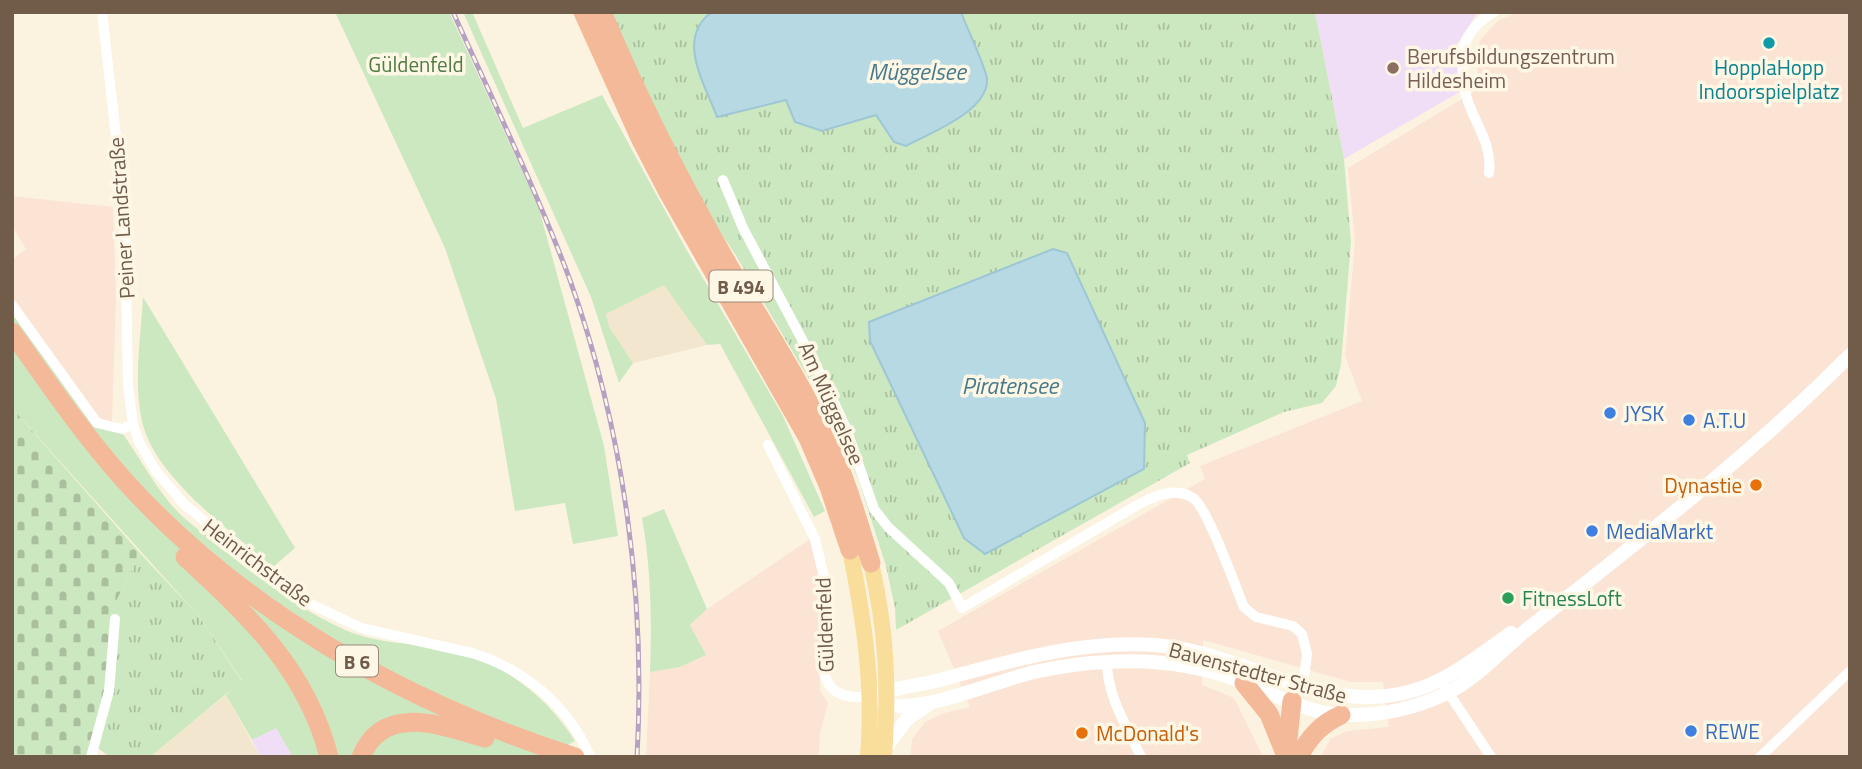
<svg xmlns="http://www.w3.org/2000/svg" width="1862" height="769" viewBox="0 0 1862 769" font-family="'Titillium Web',sans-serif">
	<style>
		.residential { fill: #f2e6cf }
		.commercial { fill: #fbe4d4 }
		.education { fill: #f0def7 }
		.green { fill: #cce8c0 }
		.cemetery { fill: url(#cemetery-stones) }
		.park { fill: url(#park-tufts) }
		.water { fill: #b6d9e4; stroke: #9dc7d5; stroke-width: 2 }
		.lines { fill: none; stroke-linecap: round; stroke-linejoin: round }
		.street { stroke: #fff; stroke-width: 10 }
		.secondary { stroke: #fff; stroke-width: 14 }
		.primary { stroke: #f8de9a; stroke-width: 16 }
		.highway { stroke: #f4b999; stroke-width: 19 }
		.rail-casing { stroke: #b6a1c3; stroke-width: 5 }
		.rail { stroke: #fef7e6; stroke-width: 2.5; stroke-dasharray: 8; stroke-linecap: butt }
		.culture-dot { fill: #0f9aa8; stroke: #fef7e6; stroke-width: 2.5 }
		.education-dot { fill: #8d6e63; stroke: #fef7e6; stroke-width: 2.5 }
		.shop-dot { fill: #3f7fe0; stroke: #fef7e6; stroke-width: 2.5 }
		.food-dot { fill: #e8710a; stroke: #fef7e6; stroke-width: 2.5 }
		.leisure-dot { fill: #2e9e5b; stroke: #fef7e6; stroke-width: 2.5 }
		.labels { text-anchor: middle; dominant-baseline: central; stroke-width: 7; stroke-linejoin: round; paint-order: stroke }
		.shield { fill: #fef7e6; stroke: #9b8a78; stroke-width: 2 }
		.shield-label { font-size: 19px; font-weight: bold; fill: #715b49 }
		.education-label { font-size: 21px; fill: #785e54; stroke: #fef7e6; text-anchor: start }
		.park-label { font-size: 21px; fill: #507c44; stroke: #fef7e6 }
		.culture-label { font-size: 21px; fill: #0d838f; stroke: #fef7e6 }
		.street-label { font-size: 21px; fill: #715b49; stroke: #fef7e6 }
		.shop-label { font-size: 21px; fill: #366cbe; stroke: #fef7e6; text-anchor: start }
		.food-label { font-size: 21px; fill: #c56008; stroke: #fef7e6; text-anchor: end }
		.leisure-label { font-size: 21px; fill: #27864d; stroke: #fef7e6; text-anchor: start }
		.water-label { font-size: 23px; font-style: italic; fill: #46798a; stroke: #fef7e6 }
	</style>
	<defs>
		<pattern id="cemetery-stones" width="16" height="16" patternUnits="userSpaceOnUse" patternTransform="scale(1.75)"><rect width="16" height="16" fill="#cce8c0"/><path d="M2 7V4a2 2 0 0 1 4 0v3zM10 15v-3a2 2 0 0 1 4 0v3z" fill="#aabf9e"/></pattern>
		<pattern id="park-tufts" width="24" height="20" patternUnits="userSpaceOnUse" patternTransform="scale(1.75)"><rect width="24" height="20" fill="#cce8c0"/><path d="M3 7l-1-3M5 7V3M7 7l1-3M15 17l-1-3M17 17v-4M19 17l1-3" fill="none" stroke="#aabf9e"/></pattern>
	</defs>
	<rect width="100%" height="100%" fill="#fbf3e0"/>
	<!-- residential -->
	<path class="residential" d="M664,284L707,345L633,363L608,327L606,314Z
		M226,695L260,757H150Z"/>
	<!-- commercial -->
	<path class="commercial" d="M1518,12H1850V757H1321L1330,739L1347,731L1389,727L1383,682H1351L1203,640L1202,685L1234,698L1263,757H910L912,739L925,722L944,713L970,707L938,631L1205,479L1200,466L1362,401L1345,356L1355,242L1348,168L1480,88L1476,61L1480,40L1498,21Z
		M12,196L113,207L116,298L112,422L101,420L12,298V260L26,249L12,226Z
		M810,539L818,573L820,691L828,703L820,734L819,757H646L650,672L680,667L706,655L690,625L707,609Z"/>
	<!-- education -->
	<path class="education" d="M1315,12H1478L1456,46L1463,90L1344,159Z
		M276,727L293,757H260L252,740Z"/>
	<!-- green -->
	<path class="green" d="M335,12H449L538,205L604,446L618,536L573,544L565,503L515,511L496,399L445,248Z
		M463,12H472L523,128L602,95L686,249L783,416L825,511L814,517L720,344L707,345L664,285L606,314L609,327L633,363L619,383L591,297Z
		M143,297L295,548L273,567C231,531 154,477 142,421C133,381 141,337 143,297Z
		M12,309L96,426L121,431C138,455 157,490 176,510C186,521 201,531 213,541C254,575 296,608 345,630C378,644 414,643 449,650C502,662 546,695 575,741L553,753L551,757H293L276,728L252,740L226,695L242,680L198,615L12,408Z
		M664,509L707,609L690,625L706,655L680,667L650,672C652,621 651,568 642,518Z"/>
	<!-- cemetery -->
	<path class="cemetery" d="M12,408L140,553L112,610L108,689L88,757H12Z"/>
	<!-- park -->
	<path class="park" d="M609,12H1315L1344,159L1351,242L1341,364L1336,386L1322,403L1284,412L1187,455L1190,463L896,630L895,608L886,566L859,482L839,430L735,254L693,192Z
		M140,553L198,615L242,681L150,757H110L92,744L108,689L112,610Z"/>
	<!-- water -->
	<path class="water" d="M712,12H961C966,26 986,68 987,79C989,111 930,133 906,146L894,142L876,115L822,131L795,122L786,100L717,117C705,84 675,38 712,12Z
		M1053,249L1067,253L1145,423L1144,469L985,554L964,538L870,341L869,322Z"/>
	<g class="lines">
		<!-- street -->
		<path class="street" d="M102,12L125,217L128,385L133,424L139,442L156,471L184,504L273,578L309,603L361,628L472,653C524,669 569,706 590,757
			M1489,173C1493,141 1471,120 1465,91C1463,83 1461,54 1463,48C1468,32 1481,19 1494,12
			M723,180L743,228L824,381L846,428L874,509L888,527L949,583L962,608L1141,503C1157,495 1176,487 1193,498C1208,508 1235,586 1244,607L1256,617L1293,626L1302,634L1307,654L1303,686
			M12,305L97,423L122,429L133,424
			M768,445L815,539L824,577V672C829,697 850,698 871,697
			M1107,662C1107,696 1127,727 1141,757
			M1440,680L1491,757
			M91,757L109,691L115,619
			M1760,757L1850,671"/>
		<!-- secondary -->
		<path class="secondary" d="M878,694C898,687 920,685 940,680C1010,661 1080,640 1154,645C1254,652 1338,731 1440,680C1465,668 1488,649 1511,633
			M877,699C885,703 895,707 904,706C945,704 994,682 1034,672C1057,667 1082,663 1106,662C1153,659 1199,665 1243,682C1275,694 1309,714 1344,715C1380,716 1414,709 1447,693C1479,677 1502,649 1530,627C1640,540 1751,455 1850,355
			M884,750L907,719L929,704"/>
		<!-- primary -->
		<path class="primary" d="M850,550C864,619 874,686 868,757
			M871,563C887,633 889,686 884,757"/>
		<!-- highway -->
		<path class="highway" d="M583,12L641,140L668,192L808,438L829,487L850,550
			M602,12C639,100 682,185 730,268C763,324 799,379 827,438C846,478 858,521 871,563
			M12,332C48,383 83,434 124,480C243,612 406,703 575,757
			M185,557C249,616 307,670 329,757
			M1244,683L1269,714L1286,756
			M1287,749L1292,701
			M361,757C383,702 443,726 485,738
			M1299,757C1309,737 1321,724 1341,715"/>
		<!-- rail casing -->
		<g class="rail-casing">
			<path id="rail" d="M453,12C493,101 536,189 570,280C624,431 646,597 637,757"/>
		</g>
		<!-- rail -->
		<use href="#rail" class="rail"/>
	</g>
	<!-- markers -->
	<circle class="culture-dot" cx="1769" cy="43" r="7"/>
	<circle class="education-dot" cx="1393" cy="68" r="7"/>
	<g class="shop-dot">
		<circle cx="1610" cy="413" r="7"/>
		<circle cx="1689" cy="420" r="7"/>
		<circle cx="1592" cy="531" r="7"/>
		<circle cx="1691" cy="731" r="7"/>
	</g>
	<g class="food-dot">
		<circle cx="1756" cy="485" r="7"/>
		<circle cx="1082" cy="733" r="7"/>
	</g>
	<circle class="leisure-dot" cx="1508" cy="598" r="7"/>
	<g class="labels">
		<!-- shield labels -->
		<g class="shield">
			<rect x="709.5" y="270.5" width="63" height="31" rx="5"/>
			<rect x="336" y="645.5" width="42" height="31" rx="5"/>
		</g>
		<g class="shield-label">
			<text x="741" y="286">B 494</text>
			<text x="357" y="661">B 6</text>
		</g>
		<!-- education labels -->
		<g class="education-label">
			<text x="1407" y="56">Berufsbildungszentrum<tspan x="1407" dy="24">Hildesheim</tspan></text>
		</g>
		<!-- park labels -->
		<g class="park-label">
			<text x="416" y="64">Güldenfeld</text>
		</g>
		<!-- culture labels -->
		<g class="culture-label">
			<text x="1769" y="67">HopplaHopp<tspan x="1769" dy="24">Indoorspielplatz</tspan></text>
		</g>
		<!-- street labels -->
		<g class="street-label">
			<text transform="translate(121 218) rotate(-94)">Peiner Landstraße</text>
			<text transform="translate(832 403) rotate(66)">Am Müggelsee</text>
			<text transform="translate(258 562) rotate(37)">Heinrichstraße</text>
			<text transform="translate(824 625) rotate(-92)">Güldenfeld</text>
			<text transform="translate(1258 672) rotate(15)">Bavenstedter Straße</text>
		</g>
		<!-- shop labels -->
		<g class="shop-label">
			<text x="1624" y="413">JYSK</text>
			<text x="1703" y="420">A.T.U</text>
			<text x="1606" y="531">MediaMarkt</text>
			<text x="1705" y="731">REWE</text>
		</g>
		<!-- food labels -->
		<g class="food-label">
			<text x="1742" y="485">Dynastie</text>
			<text x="1096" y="733" text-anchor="start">McDonald's</text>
		</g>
		<!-- leisure labels -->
		<g class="leisure-label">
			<text x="1522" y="598">FitnessLoft</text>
		</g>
		<!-- water labels -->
		<g class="water-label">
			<text x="917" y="71">Müggelsee</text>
			<text x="1010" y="385">Piratensee</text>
		</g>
	</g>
	<!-- border -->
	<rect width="1862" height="769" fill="none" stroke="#715b49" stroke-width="28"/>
</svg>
